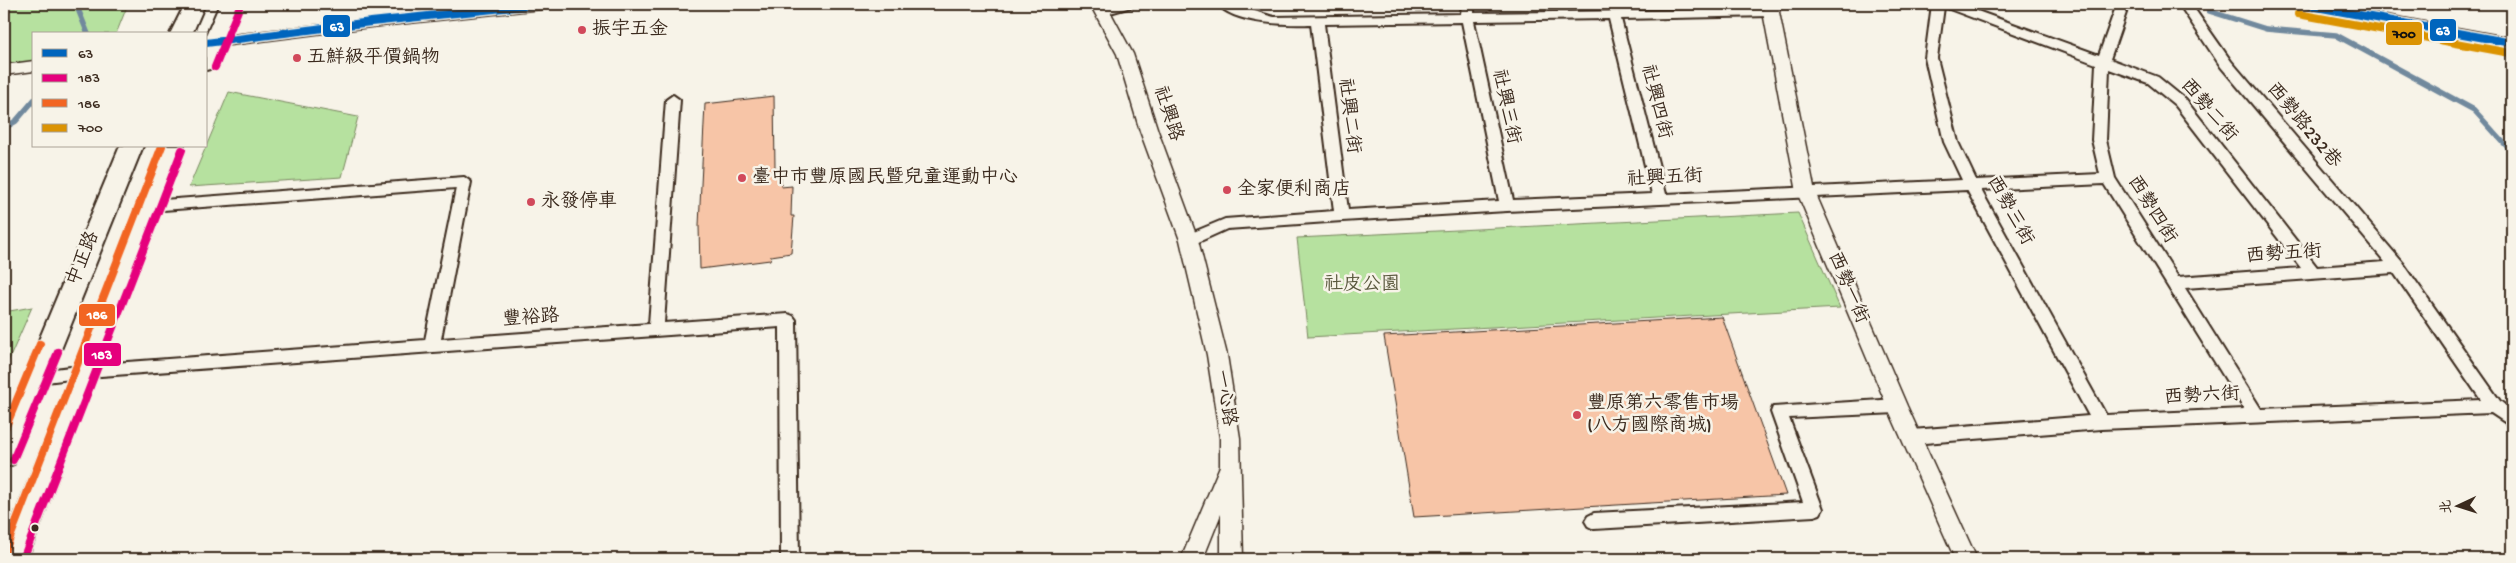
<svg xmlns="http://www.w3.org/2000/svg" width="2516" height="563" viewBox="0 0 2516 563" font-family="'Gochi Hand','LXGW WenKai TC',sans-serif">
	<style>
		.green { fill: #b6e19f; stroke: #78865e }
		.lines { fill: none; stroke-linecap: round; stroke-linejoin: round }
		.stream { stroke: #71899d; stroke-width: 5.5 }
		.building { fill: #f7c5a7; stroke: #3b2a1e }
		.minor-casing { stroke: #3b2a1e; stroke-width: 4 }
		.tertiary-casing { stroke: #3b2a1e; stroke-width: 3 }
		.primary-casing { stroke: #3b2a1e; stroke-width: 4 }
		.minor { fill: #f7f3e8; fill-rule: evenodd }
		.tertiary { fill: #f7f3e8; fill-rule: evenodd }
		.primary { fill: #f7f3e8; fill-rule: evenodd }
		.bus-1-casing { stroke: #f7f3e8; stroke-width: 11 }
		.bus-2-casing { stroke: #f7f3e8; stroke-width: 11 }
		.bus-3-casing { stroke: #f7f3e8; stroke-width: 11 }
		.bus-4-casing { stroke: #f7f3e8; stroke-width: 11 }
		.bus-1 { stroke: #0065bd; stroke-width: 8 }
		.bus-2 { stroke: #e5007d; stroke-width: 8 }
		.bus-3 { stroke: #f26522; stroke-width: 8 }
		.bus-4 { stroke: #db9304; stroke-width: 8 }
		.poi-dot { fill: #d1495b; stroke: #f7f3e8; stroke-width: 2 }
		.bus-dot { fill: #3b2a1e; stroke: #f7f3e8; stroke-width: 2 }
		.labels { text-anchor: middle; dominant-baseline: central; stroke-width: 5; stroke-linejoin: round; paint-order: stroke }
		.poi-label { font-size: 19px; fill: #3b2a1e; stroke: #f7f3e8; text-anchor: start }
		.street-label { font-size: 19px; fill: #3b2a1e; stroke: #f7f3e8 }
		.park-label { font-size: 19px; fill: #5a583e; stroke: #f7f3e8 }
		.line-badge { stroke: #f7f3e8; stroke-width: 2 }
		.badge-label { font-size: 14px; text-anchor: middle; font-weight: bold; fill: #fff }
		.pale-badge-label { font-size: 14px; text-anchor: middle; font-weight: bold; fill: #111 }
	</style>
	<rect width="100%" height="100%" fill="#f7f3e8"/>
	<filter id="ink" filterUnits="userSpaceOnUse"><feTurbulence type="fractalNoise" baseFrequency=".02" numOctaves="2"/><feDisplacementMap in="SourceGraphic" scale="10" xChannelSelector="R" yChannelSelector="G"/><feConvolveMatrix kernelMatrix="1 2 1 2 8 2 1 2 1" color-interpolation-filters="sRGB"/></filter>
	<g filter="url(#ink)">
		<!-- green -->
		<path class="green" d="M4,4H128L116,34H34V71L4,75Z
			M229,92L358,117L342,177L189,187Z
			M1798,213L1840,308L1308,337L1297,238Z
			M32,307L4,371V312Z"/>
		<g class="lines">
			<!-- stream -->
			<path class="stream" d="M76,4L88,34
				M2209,11L2266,29L2336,35L2474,110L2512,152
				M4,128L16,121L34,100"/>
		</g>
		<!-- building -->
		<path class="building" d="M774,96L775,169L782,167L781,187L792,186L791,216H794L791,253L771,256L770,260L700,269L699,225L705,104Z
			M1722,317L1786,495L1414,517L1384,336Z"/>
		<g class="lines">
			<!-- minor casing -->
			<g class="minor-casing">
				<path id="minor" d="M1114,4H1133L1131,7L1103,15L1097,11L1099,8Z
					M1218,4C1237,3 1255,12 1274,17L1461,14L1462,4H1474V13L1775,9L1777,12L1775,15L1771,16L1621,19L1666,194L1962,180L1944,142L1925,58L1932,4H1958L2099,55L2117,4H2129L2110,59L2158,77L2185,99L2317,267L2385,262L2221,67L2179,4H2191L2231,61L2403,263L2500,401L2512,411V427L2491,413L2101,429L1912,444L1906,442L1904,437L1906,432L1912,430L2089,416L1967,190L1507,211L1342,221L1227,229L1194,244H1184L1182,240L1184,236L1225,219L1334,211L1311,24C1288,25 1233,24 1218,4ZM1944,7L2096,64L2092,140L2100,174L1976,180L1958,142L1937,58ZM1609,19L1652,194L1513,200L1474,21ZM1462,22L1499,201L1348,210L1324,24ZM2109,69L2148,83L2175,105L2301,268L2178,277L2115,178L2106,140ZM2104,184L2244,409L2106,415L1981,190ZM2394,273L2481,400L2261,409L2185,288Z
					M673,95L680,100L664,323L788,314L793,316L796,320L799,559H781L780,327L87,377L38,383L32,382L30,377L32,372L38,371L87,365L425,340L456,188L150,211L143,206L150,201L464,177L471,182L441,339L649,324L666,100Z
					M1897,399L1903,401L1905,406L1903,411L1897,413L1789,418L1823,509L1820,514L1814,516L1594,529L1588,526L1585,521L1588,516L1594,513L1803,502L1771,412L1773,407Z"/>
			</g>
			<!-- tertiary casing -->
			<g class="tertiary-casing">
				<path id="tertiary" d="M497,4H550L542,9L371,27L206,48V38Z
					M1090,4H1106L1133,54L1158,131L1198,240L1227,355L1240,438L1243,559H1221V514L1203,559H1181L1220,466V438L1207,355L1180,240L1140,131L1117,54Z
					M1766,4H1782L1779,12L1815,192L1907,406L1977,559H1955L1887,406L1797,192L1763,12Z
					M2292,4H2326L2512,38V48L2300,9Z
					M34,61V71L4,75V65Z"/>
			</g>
			<!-- primary casing -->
			<g class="primary-casing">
				<path id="primary" d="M185,4H205L192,34H170Z
					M220,4H240L217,63L214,68L206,70V36Z
					M120,146H143L18,456L14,464L4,468V424Z
					M161,146H184L27,559H4V543Z"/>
			</g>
			<!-- minor -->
			<use href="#minor" class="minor"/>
			<!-- tertiary -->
			<use href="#tertiary" class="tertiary"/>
			<!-- primary -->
			<use href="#primary" class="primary"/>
			<!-- bus-1 casing -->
			<g class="bus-1-casing">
				<path id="bus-1" d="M2300,4L2512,43
					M206,43L371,22L542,4"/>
			</g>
			<!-- bus-2 casing -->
			<g class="bus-2-casing">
				<path id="bus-2" d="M215,67L239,8
					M13,460L58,352
					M23,559L182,150"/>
			</g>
			<!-- bus-3 casing -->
			<g class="bus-3-casing">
				<path id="bus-3" d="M4,431L40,344
					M4,553L162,146"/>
			</g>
			<!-- bus-4 casing -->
			<g class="bus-4-casing">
				<path id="bus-4" d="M2298,14L2510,53"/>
			</g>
			<!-- bus-1 -->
			<use href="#bus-1" class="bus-1"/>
			<!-- bus-2 -->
			<use href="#bus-2" class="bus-2"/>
			<!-- bus-3 -->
			<use href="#bus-3" class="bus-3"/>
			<!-- bus-4 -->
			<use href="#bus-4" class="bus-4"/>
		</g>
	</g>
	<!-- markers -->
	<g class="poi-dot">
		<circle cx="582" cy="30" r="5"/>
		<circle cx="297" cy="58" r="5"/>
		<circle cx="742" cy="178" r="5"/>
		<circle cx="1227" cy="190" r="5"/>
		<circle cx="531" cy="202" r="5"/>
		<circle cx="1577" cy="415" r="5"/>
	</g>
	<circle class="bus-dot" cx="35" cy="528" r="4.5"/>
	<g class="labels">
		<!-- poi labels -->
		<g class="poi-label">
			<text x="592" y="30">振宇五金</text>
			<text x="307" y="58">五鮮級平價鍋物</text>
			<text x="752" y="178">臺中市豐原國民暨兒童運動中心</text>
			<text x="1237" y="190">全家便利商店</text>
			<text x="541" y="202">永發停車</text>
			<text x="1587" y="404">豐原第六零售市場<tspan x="1587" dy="22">(八方國際商城)</tspan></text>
		</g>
		<!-- street labels -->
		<g class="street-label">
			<text transform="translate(1655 102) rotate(76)">社興四街</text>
			<text transform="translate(1505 107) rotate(78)">社興三街</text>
			<text transform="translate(2208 111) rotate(49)">西勢二街</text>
			<text transform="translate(1167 114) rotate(72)">社興路</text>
			<text transform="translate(1348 116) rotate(83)">社興二街</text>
			<text transform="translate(2303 126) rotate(50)">西勢路232巷</text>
			<text transform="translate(1665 179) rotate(-3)">社興五街</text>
			<text transform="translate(2151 210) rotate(58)">西勢四街</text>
			<text transform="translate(2009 211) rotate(61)">西勢三街</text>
			<text transform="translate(2284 255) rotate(-4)">西勢五街</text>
			<text transform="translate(84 259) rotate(-68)">中正路</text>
			<text transform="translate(1847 288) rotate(67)">西勢一街</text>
			<text transform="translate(531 319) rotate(-4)">豐裕路</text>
			<text transform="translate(2202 397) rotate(-3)">西勢六街</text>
			<text transform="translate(1224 398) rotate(81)">一心路</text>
		</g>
		<!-- park labels -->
		<g class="park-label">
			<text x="1362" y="285">社皮公園</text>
		</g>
	</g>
	<g class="line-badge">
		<rect x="322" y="14" width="29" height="24" rx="5" fill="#0065bd"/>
		<rect x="2429" y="18" width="28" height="24" rx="5" fill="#0065bd"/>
		<rect x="2385" y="21" width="38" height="25" rx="5" fill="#db9304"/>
		<rect x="78" y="303" width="38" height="24" rx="5" fill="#f26522"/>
		<rect x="83" y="342" width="39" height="25" rx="5" fill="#e5007d"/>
	</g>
	<g class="badge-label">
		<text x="337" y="31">63</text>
		<text x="2443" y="35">63</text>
		<text x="97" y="319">186</text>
		<text x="102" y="359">183</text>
	</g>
	<g class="pale-badge-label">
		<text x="2404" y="38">700</text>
	</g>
	<!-- margin -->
	<rect width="2516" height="563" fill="none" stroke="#f7f3e8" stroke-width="20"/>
	<rect x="10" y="10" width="2496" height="543" fill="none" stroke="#3b2a1e" stroke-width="2" filter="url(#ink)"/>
	<!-- legend -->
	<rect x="32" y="32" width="175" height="115" fill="#f7f3e8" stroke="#aca397"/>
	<rect x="42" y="49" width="25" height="8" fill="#0065bd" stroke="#aca397"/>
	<text x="78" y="58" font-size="15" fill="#3b2a1e">63</text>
	<rect x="42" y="74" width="25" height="8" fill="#e5007d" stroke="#aca397"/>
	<text x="78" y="82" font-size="15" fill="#3b2a1e">183</text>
	<rect x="42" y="99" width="25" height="8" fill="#f26522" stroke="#aca397"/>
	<text x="78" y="108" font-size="15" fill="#3b2a1e">186</text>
	<rect x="42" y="124" width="25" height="8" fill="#db9304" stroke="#aca397"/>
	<text x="78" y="132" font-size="15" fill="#3b2a1e">700</text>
	<!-- north arrow -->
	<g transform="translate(2458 506) rotate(266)" stroke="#f7f3e8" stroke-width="4" paint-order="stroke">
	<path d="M0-4L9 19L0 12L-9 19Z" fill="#3b2a1e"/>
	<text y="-8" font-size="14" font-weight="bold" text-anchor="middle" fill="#3b2a1e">北</text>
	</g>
</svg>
